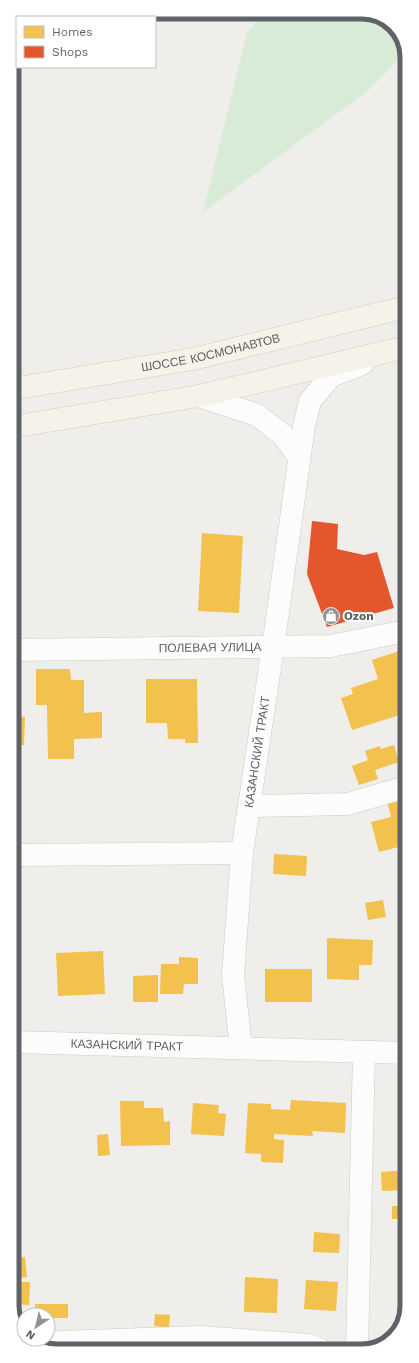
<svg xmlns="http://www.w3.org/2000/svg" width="419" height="1363" viewBox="0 0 419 1363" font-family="'Work Sans',sans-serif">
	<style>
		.green { fill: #d8ebd6 }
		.homes { fill: #f2c14e }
		.shops { fill: #e4572e }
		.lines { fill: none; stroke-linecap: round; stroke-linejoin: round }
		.minor-casing { stroke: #cbcccc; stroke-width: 23 }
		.major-casing { stroke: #d7ceb8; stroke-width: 23 }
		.minor { stroke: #fdfcfc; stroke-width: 22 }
		.major { stroke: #f4f2e9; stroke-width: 22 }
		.labels { text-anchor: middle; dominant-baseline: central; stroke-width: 4; stroke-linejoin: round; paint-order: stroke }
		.street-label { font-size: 12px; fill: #5f6368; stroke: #fff }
		.poi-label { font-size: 12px; font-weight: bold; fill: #5f6368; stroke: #fff; text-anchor: start }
		.rim { fill: none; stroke: #5f6368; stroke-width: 5 }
	</style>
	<rect width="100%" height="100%" fill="#efeeea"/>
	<!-- green -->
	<path class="green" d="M263,12H365L391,23L406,46V52L369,90L203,212L247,33Z"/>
	<!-- homes -->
	<path class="homes" d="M202,533L243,536L239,613L198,611Z
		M399,651L406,671V713L352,730L341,698L353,694L351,688L378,679L372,660Z
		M36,669H70L71,680H84V713L102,712V738L74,739V759H48L47,705H36Z
		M146,679H197L198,743H185V739H168L167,723H146Z
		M13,716L25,717L24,745H13Z
		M394,745L399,762L375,770L378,779L359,785L352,766L368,760L365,751L380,746L381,749Z
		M406,746V769L405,770L399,747Z
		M406,796V845L379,852L371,822L391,817L387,801Z
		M274,854L307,856L306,876L273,874Z
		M383,900L386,917L368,920L365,903Z
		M327,938L373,940L372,965H359V980L327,979Z
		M103,951L105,994L58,996L56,953Z
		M179,957L198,958V984H184L183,994H160L161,964H179Z
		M265,969H312V1002H265Z
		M158,975V1002H133V976Z
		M400,981H407V1006H401Z
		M291,1100L346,1103L345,1133L312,1131L313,1136L274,1134V1139L284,1140L283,1163L261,1162V1154L245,1153L248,1103L271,1104V1109L290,1110Z
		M120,1101H144V1108H163L164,1122L170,1121V1145L121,1146Z
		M193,1103L219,1105L218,1113L226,1114L224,1136L191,1134Z
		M108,1134L110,1155L98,1156L97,1135Z
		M407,1170V1190L382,1191L381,1172Z
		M392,1206H407V1219H392Z
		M314,1232L340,1234L339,1253L313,1252Z
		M25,1257L27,1277L13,1279V1258Z
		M245,1277L278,1279L277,1313L244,1312Z
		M306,1280L338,1282L336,1311L304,1309Z
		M13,1282H30L29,1305L13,1304Z
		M35,1304H68V1318H48V1315H36Z
		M155,1314L170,1315L169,1328L154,1326Z"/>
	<!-- shops -->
	<path class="shops" d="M312,521L338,524L337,549L364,555L377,552L394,608L327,627L307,574Z"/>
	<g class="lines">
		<!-- minor casing -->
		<g class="minor-casing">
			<g id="minor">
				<path d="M199,396L257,415L284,436L299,457"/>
				<path id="s1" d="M13,650L331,646L406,631"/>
				<path d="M249,806L348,804L406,787"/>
				<path d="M13,855L242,853"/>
				<path id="s2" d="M13,1042L407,1053"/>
				<path id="s3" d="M241,1048L233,975L242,853L273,647L304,426L310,401L331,376L362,364"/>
				<path d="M34,1343L199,1337L309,1345L321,1350"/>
				<path d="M357,1350L364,1052"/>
			</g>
		</g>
		<!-- major casing -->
		<g class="major-casing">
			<g id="major">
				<path id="s4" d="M12,389L193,359L406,307"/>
				<path d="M12,427L199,396L406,347"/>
			</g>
		</g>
		<!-- minor -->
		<use href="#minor" class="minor"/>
		<!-- major -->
		<use href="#major" class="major"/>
	</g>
	<!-- icons -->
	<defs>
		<g id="shop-disc" transform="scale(0.9)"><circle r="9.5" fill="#919496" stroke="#fff"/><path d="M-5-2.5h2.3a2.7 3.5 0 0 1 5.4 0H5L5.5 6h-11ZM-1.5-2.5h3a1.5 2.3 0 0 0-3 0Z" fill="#fff"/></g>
	</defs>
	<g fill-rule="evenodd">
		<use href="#shop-disc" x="331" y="616"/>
	</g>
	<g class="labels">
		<!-- street labels -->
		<g class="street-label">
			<text stroke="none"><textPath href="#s4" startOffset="202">ШОССЕ КОСМОНАВТОВ</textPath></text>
			<text stroke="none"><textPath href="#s1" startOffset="197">ПОЛЕВАЯ УЛИЦА</textPath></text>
			<text stroke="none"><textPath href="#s3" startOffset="298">КАЗАНСКИЙ ТРАКТ</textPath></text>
			<text stroke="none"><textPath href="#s2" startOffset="114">КАЗАНСКИЙ ТРАКТ</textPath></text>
		</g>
		<!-- poi labels -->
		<g class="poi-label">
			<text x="344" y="616">Ozon</text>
		</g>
	</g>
	<!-- crop -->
	<path d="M0 0H419V1363H0ZM57 19H362A38 38 0 0 1 400 57V1306A38 38 0 0 1 362 1344H57A38 38 0 0 1 19 1306V57A38 38 0 0 1 57 19Z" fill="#fff" fill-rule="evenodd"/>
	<path class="rim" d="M57 19H362A38 38 0 0 1 400 57V1306A38 38 0 0 1 362 1344H57A38 38 0 0 1 19 1306V57A38 38 0 0 1 57 19Z"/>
	<!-- legend -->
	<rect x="16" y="16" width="140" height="52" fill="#ffffff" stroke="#bfc1c3"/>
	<rect x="24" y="26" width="20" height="12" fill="#f2c14e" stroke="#bfc1c3"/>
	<text x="52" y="36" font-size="12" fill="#5f6368">Homes</text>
	<rect x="24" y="46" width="20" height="12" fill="#e4572e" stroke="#bfc1c3"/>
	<text x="52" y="56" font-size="12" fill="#5f6368">Shops</text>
	<!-- north arrow -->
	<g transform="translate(36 1327) rotate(215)"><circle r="19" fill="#ffffff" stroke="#bfc1c3"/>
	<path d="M0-3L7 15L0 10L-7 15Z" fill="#919496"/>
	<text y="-6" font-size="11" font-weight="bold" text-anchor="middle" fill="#5f6368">N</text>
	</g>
</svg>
